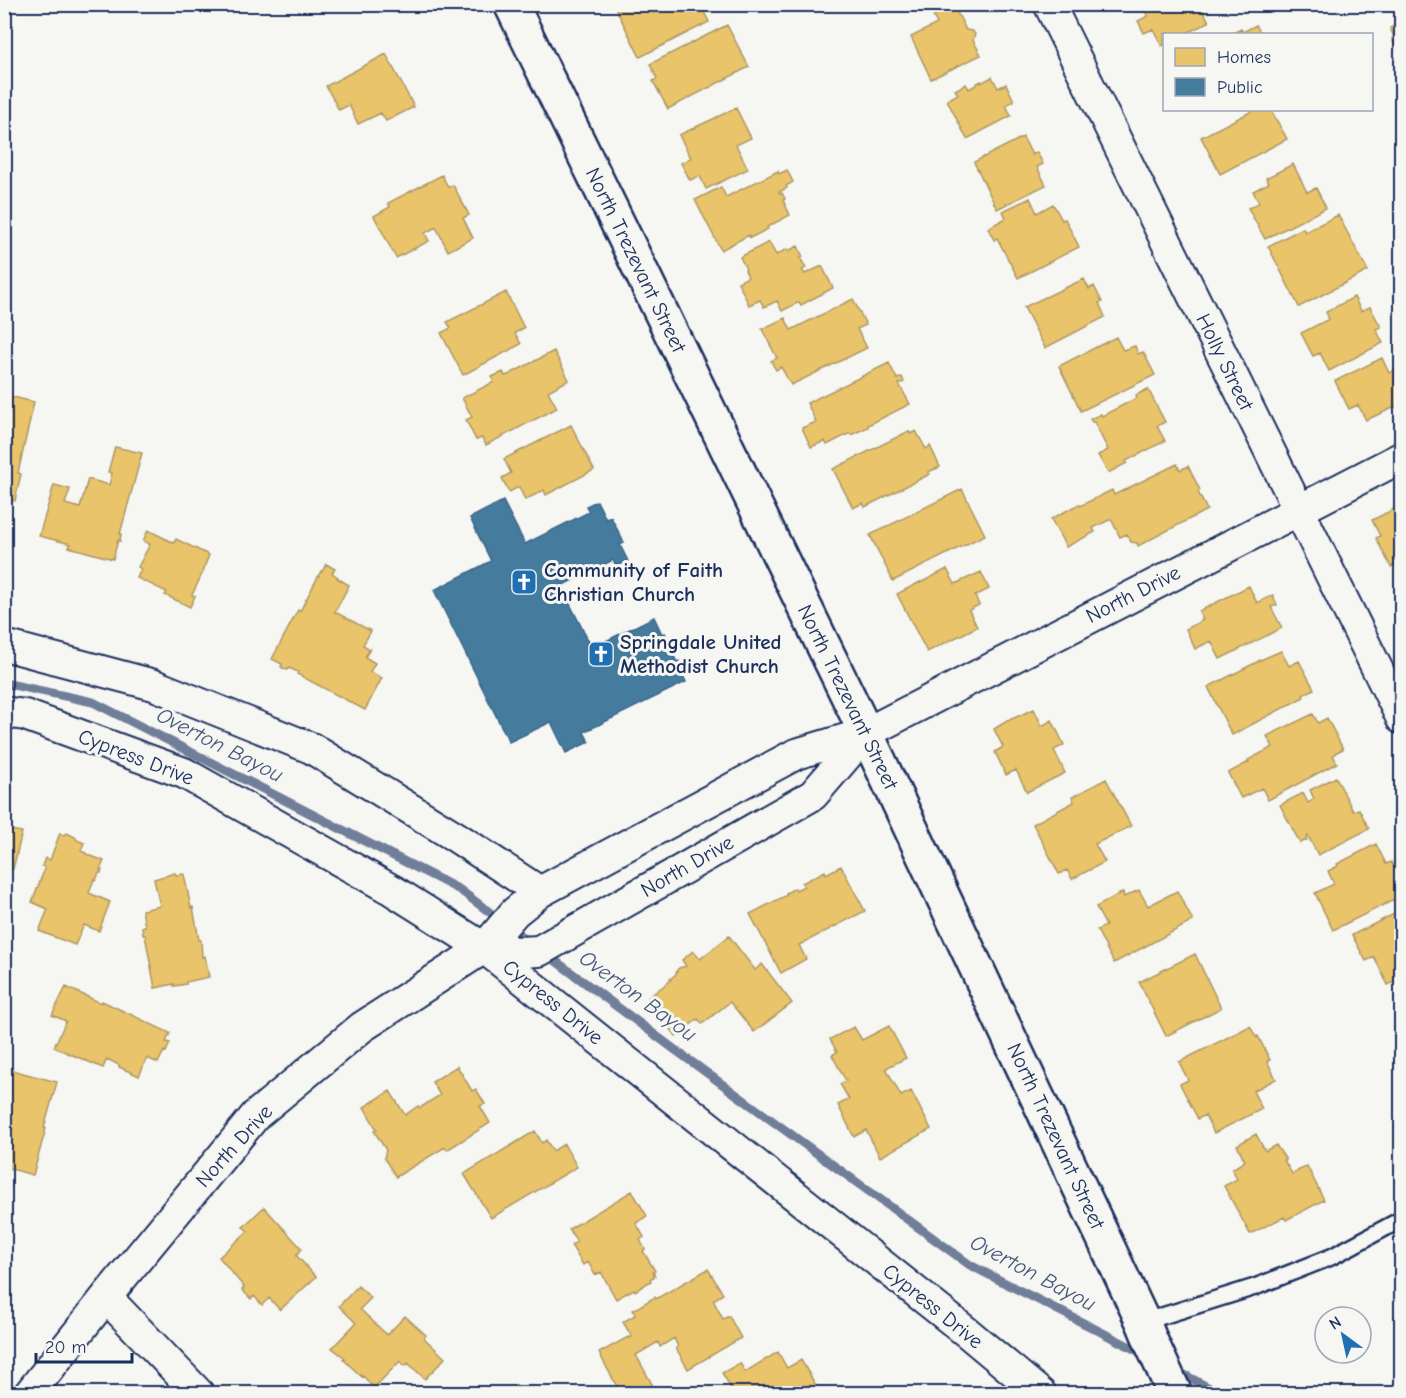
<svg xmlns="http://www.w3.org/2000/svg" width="1406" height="1398" viewBox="0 0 1406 1398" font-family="'Comic Neue',sans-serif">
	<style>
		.homes { fill: #e9c46a; stroke: #ab9766; stroke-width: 1.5 }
		.public { fill: #457b9d; stroke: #38648a; stroke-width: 1.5 }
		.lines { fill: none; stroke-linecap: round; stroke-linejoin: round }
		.stream { stroke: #717e99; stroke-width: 9 }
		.lane-casing { stroke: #1b2f5e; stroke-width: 20 }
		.street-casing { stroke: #1b2f5e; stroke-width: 34 }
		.primary-casing { stroke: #1b2f5e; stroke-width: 38 }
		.lane { stroke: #f6f6f2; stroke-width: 15 }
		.street { stroke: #f6f6f2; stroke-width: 30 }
		.primary { stroke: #f6f6f2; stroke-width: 33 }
		.labels { text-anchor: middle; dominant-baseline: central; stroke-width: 6; stroke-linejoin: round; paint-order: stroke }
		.street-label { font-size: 21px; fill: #1b2f5e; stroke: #f6f6f2 }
		.poi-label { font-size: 21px; font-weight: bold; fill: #1b2f5e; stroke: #f6f6f2; text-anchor: start }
		.water-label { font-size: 22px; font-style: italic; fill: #46567b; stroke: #f6f6f2 }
	</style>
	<rect width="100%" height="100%" fill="#f6f6f2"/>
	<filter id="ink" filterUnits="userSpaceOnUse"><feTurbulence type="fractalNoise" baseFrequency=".0167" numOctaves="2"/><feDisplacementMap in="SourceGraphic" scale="12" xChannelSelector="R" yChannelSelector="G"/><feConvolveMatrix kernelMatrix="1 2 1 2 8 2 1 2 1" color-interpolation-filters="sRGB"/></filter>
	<g filter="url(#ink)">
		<!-- homes -->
		<path class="homes" d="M625,4H700L709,22L640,57L616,9Z
			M1141,4H1200L1209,22L1185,34H1164V45L1162,46L1153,29L1144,33L1138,21L1148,16Z
			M954,6L966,30L972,31L975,34L973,40L981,55L931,79L911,37L937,24L933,16Z
			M1402,22V53L1398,46L1396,48L1392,38L1394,37L1390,28Z
			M727,25L749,67L668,109L653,81L657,79L650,64Z
			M1256,25L1261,34H1231L1241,29L1243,32Z
			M386,54L414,107L386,121L381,113L358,124L349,105L339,110L326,86Z
			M992,77L998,88L1006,84L1014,101L1006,105L1011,116L967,139L947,100L958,94L955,90L966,84L969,89L976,85V84L981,81V83Z
			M736,108L751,138L736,145L748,169L706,189L700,176L690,180L681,163L691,158L679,135Z
			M1254,110H1271L1287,139L1220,174L1201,137Z
			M1023,137L1032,155L1037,152L1043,164L1037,167L1046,185L997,209L974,162Z
			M1293,164L1307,192L1316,188L1326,208L1265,239L1248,208L1259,203L1253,191L1269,183L1266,178Z
			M787,170L793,182L786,186L787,188L779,192L780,194L782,193L785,199L783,200L790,215L767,227L768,229L750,238L749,235L721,250L695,200L721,187L726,197L778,171L779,174Z
			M442,175L448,187L453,185L469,215L463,218L473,238L448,251L436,227L425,233L429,241L396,258L374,216L390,207L388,203Z
			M1030,198L1037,213L1053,204L1062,220L1065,219L1079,247L1018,278L997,238L994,240L988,228L1006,218L1003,211Z
			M1338,215L1368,271L1299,307L1268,246L1303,228L1305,232Z
			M769,242L776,255L787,249L788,251L798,246L803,257L800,258L806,268L802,270L805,274L822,266L833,288L801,305L799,302L782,311L777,301L764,307L760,300L749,305L738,282L748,277L745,270L746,269L740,257Z
			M1084,279L1089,289L1094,286L1102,302L1099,303L1105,317L1045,348L1024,307Z
			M506,292L524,328L515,333L521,344L463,375L441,333L451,328L447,322Z
			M1354,297L1361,311L1370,307L1381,327L1376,329L1383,343L1329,371L1320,353L1313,356L1301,333L1329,319L1326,312Z
			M853,299L866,325L857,329L867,348L791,385L781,367L776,370L771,361L777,358L762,329L785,318L791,330Z
			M1116,337L1123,350L1135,346L1138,354L1143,352L1155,375L1081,411L1059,366Z
			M554,351L569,380L548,391L557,408L486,445L482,438L476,440L466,420L472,417L462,398L494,382L492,377L503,372L505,376L508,375Z
			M1382,358L1389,373L1402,366V404L1366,420L1358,405L1349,409L1335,381Z
			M889,363L897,379L902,377L904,382L899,384L910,404L868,425V427L851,435L850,433L827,445L825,441L811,447L802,428L816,422L807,403Z
			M1148,389L1165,422L1157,426L1165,441L1126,461L1127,463L1108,473L1098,455L1108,450L1094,422H1092L1090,419L1101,414L1102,416L1137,398L1136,395Z
			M9,396L34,402L18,473L21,474L15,501L4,499V411H6Z
			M571,425L594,470L546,495L544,490L525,500L519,487L509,492L502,478L511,473L504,459Z
			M909,431L910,434L916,431L926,449L930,446L940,467L928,472L930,474L865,507L863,503L853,508L833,469Z
			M115,447L142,453L120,534H121L120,541L118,540L113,559L69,547L71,544L39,536L54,485L70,489L65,504L80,508L88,479L109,485L112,473L108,472Z
			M1177,464L1180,470L1188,466L1200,490L1198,492L1207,510L1138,546L1137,543L1131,542L1127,534L1120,537L1111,519L1093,528L1095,532L1066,547L1051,519L1079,504L1080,506L1112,490L1114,495Z
			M962,489L985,535L893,581L870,535Z
			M1402,505V562L1391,567L1376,538L1380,536L1372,520Z
			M148,530L174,543L176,539L209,555L203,570H204L192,595L195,596L190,607L165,595L167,592L137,578L141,569L138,567L150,544L143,541Z
			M326,564L335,569L332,573L338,577L337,578L349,585L335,612L371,631L363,645L370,649L365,657L375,663L370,672L382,678L365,710L297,674L298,672L289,668L287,670L281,667L282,664L272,659L298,610L300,611L321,571L322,572Z
			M947,569L955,584L981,572L989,589L975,596L979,605L969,610L977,627L927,652L897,594L920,582V583Z
			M1249,586L1257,603L1273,595L1277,605L1271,607L1282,628L1220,659L1211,641L1195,649L1186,629L1203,620L1199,611Z
			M1281,651L1289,666L1299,661L1314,689L1303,695L1304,697L1232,735L1208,687L1259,661H1258Z
			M1034,709L1042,726L1052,720L1064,745L1054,750L1065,773L1027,792L1016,770L1006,775L995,752L1003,747L994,729L1007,721Z
			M1313,714L1318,723L1327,718L1343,749L1335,753V754L1333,755L1337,763L1268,800L1262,788L1241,798L1228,773L1249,762L1248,760L1273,747L1267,736Z
			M1336,777L1353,811L1359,809L1369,829L1318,855L1308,836L1306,838L1307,840L1300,843L1280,805L1303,793L1308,803L1314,799L1310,790Z
			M1106,779L1131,826L1095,844L1105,862L1072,879L1067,870L1059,874L1033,824L1074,802L1072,797Z
			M4,822L7,823L5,829L22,832L13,869L4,867Z
			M60,833L63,835L67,833L75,837L77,840L84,843L81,851L86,853V854L104,861L100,870H102L101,873H99L96,880L94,879L89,893L110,902L99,931L84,925L75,945L39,931L48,909L32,902L45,868L42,866L45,858L50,860Z
			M1376,844L1386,864L1391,862L1402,882V886L1398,888L1402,896L1333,930L1315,893L1334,884L1328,871L1338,866L1337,864Z
			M841,866L865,911L799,945L806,959L781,973L750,914L787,895L786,893L795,888L796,890L804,886L802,883L825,871L826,874Z
			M175,873L176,875L184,874L191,908L193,907L199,940H201L202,957L205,956L209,977L186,982V984L174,986V984L155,988L145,935H143L142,927L145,926L142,910L160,906L154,879Z
			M1139,890L1148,906L1177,891L1193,921L1114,963L1097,930L1106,926L1096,907L1123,892L1124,897Z
			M1402,910V978L1388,985L1374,957L1366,961L1352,935Z
			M729,936L755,970L762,964L792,1003L754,1032L730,1002L702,1024L698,1019L676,1036L648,998L671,980L670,979L676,974L677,970L679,968L686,966L682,960L693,951L700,959Z
			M1195,954L1221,1008L1166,1036L1139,982Z
			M66,987L101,1003L102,1001L170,1033L166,1042L170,1043L166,1052L164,1051L158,1063L147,1058L139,1076L119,1067V1065L107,1059L103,1068L54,1047L66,1021L52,1015Z
			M889,1026L906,1058L886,1068L901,1096L911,1091L931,1129L880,1157L866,1130L854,1137L838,1105L849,1099L840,1084L846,1081L832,1055L837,1052L830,1039L854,1027L862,1040Z
			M1250,1026L1256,1037L1258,1036L1270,1060L1267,1061L1276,1079L1253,1091L1262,1109L1214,1133L1205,1115L1198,1119L1180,1084L1188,1080L1179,1062Z
			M457,1066L472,1091L476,1089L485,1104L480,1106L490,1123L447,1150L445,1147L396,1177L384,1158L386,1150L374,1131L377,1130L364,1107L390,1091L405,1115L418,1106L420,1108L440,1095L432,1082Z
			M4,1068L57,1082L44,1128H46L33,1175L4,1167Z
			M535,1131L542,1143L546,1140L553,1151L564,1144L577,1167L491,1218L464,1174Z
			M1256,1134L1265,1151L1276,1145L1286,1160H1284L1292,1174L1307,1166L1324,1200L1286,1220L1284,1217L1250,1234L1224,1186L1237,1179L1232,1169L1245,1161L1237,1145Z
			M632,1191L647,1216L636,1223L644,1237L640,1240L645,1249L643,1251L655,1271L653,1272L655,1276L650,1279L651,1281L635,1291L634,1289L616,1299L601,1272L595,1275L588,1262L583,1265L571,1245L577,1242L569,1229Z
			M264,1207L302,1249L296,1255L316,1277L280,1310L269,1298L262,1305L254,1296L251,1299L242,1290L244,1287L219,1257L248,1231L243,1227Z
			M708,1269L723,1294L713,1300L723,1319L729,1316L741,1338L688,1369L676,1348L678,1347L674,1338L660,1347L658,1342L636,1355L653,1386L640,1394H621L599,1353L628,1337V1338L632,1337L623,1322L635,1315L633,1310L655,1297L656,1299Z
			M358,1286L371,1298L360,1309L387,1335L405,1316L426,1335L424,1338L445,1358L425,1379L408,1363L405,1366L400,1361L374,1388L367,1381V1380L363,1376L362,1377L343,1359L345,1358L332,1348L356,1323L339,1306Z
			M778,1352L787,1368L801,1360L821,1394H722L731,1388L722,1373L740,1363L745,1372Z"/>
		<!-- public -->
		<path class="public" d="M503,501L525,544L589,512L586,506L597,501L606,519L611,517L624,543L620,545L628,561L616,566L613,560L561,586L592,648L654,617L662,634L665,633L667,637L665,639L677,662L679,661L680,664L678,665L686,682L584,732L589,742L566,753L551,722L509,742L434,590L491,561L470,518Z"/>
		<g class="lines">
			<!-- stream -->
			<path class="stream" d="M4,683L93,702L460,890L531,943
				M545,953L674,1049L970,1265L1148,1356
				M1173,1369L1221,1394"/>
			<!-- lane casing -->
			<g class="lane-casing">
				<path id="lane" d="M1143,1322L1255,1287L1331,1257L1402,1219"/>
			</g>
			<!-- street casing -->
			<g class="street-casing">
				<path id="street" d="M1049,4L1402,719
					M4,645L154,685L311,748L456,837L540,892
					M4,712L25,715L184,773L392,890L484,948L969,1334L1041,1394
					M484,948L519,952L539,951L813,795L866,733
					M106,1297L199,1394
					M29,1394L106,1297L256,1115L362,1027L484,948L515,912L540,892L796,754L866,733L1402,457"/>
			</g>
			<!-- primary casing -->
			<g class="primary-casing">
				<path id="primary" d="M511,4L866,733L1143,1322L1152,1344L1175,1394"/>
			</g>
			<!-- lane -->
			<use href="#lane" class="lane"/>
			<!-- street -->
			<use href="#street" class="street"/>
			<!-- primary -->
			<use href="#primary" class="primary"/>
		</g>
	</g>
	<!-- icons -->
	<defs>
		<g id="church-square" transform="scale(1.35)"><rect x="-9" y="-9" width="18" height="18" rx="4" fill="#1f6fb2" stroke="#f6f6f2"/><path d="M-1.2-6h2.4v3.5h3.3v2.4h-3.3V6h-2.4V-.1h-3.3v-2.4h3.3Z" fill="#fff"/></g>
	</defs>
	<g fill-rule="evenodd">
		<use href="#church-square" x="524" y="582"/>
		<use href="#church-square" x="601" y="654"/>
	</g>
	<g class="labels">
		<!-- street labels -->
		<g class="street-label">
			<text transform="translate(636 260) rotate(64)">North Trezevant Street</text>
			<text transform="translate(1225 362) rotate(64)">Holly Street</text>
			<text transform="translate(1133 594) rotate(-27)">North Drive</text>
			<text transform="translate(848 697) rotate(64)">North Trezevant Street</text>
			<text transform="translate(136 757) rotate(21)">Cypress Drive</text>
			<text transform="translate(687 866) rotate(-30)">North Drive</text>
			<text transform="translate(553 1002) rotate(39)">Cypress Drive</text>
			<text transform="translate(1056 1136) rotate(65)">North Trezevant Street</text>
			<text transform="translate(234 1146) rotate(-48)">North Drive</text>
			<text transform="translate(933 1306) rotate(39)">Cypress Drive</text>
		</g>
		<!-- poi labels -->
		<g class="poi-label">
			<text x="544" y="570">Community of Faith<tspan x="544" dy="24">Christian Church</tspan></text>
			<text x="620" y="642">Springdale United<tspan x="620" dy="24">Methodist Church</tspan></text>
		</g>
		<!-- water labels -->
		<g class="water-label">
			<text transform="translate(220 745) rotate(27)">Overton Bayou</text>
			<text transform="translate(638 996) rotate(36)">Overton Bayou</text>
			<text transform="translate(1033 1273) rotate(28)">Overton Bayou</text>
		</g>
	</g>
	<!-- margin -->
	<rect width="1406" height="1398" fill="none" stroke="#f6f6f2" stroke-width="24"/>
	<rect x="12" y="12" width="1382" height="1374" fill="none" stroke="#1b2f5e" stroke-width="2" filter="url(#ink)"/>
	<!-- legend -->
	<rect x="1163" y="33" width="210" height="78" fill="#f6f6f2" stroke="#9ea6b7" stroke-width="1.5"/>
	<rect x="1175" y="48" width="30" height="18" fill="#e9c46a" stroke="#9ea6b7" stroke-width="1.5"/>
	<text x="1217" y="63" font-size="18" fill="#1b2f5e">Homes</text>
	<rect x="1175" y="78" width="30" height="18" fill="#457b9d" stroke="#9ea6b7" stroke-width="1.5"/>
	<text x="1217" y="93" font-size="18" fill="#1b2f5e">Public</text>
	<!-- north arrow -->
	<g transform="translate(1343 1335) rotate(327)"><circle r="28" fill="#f6f6f2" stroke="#9ea6b7" stroke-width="1.5"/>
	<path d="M0-4.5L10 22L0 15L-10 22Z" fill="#1f6fb2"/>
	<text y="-9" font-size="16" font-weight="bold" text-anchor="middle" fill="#1b2f5e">N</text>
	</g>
	<!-- scale -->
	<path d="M36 1353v9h96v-9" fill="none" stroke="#1b2f5e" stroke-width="3"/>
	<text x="45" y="1353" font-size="18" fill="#1b2f5e" stroke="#f6f6f2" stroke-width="4.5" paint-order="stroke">20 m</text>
</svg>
